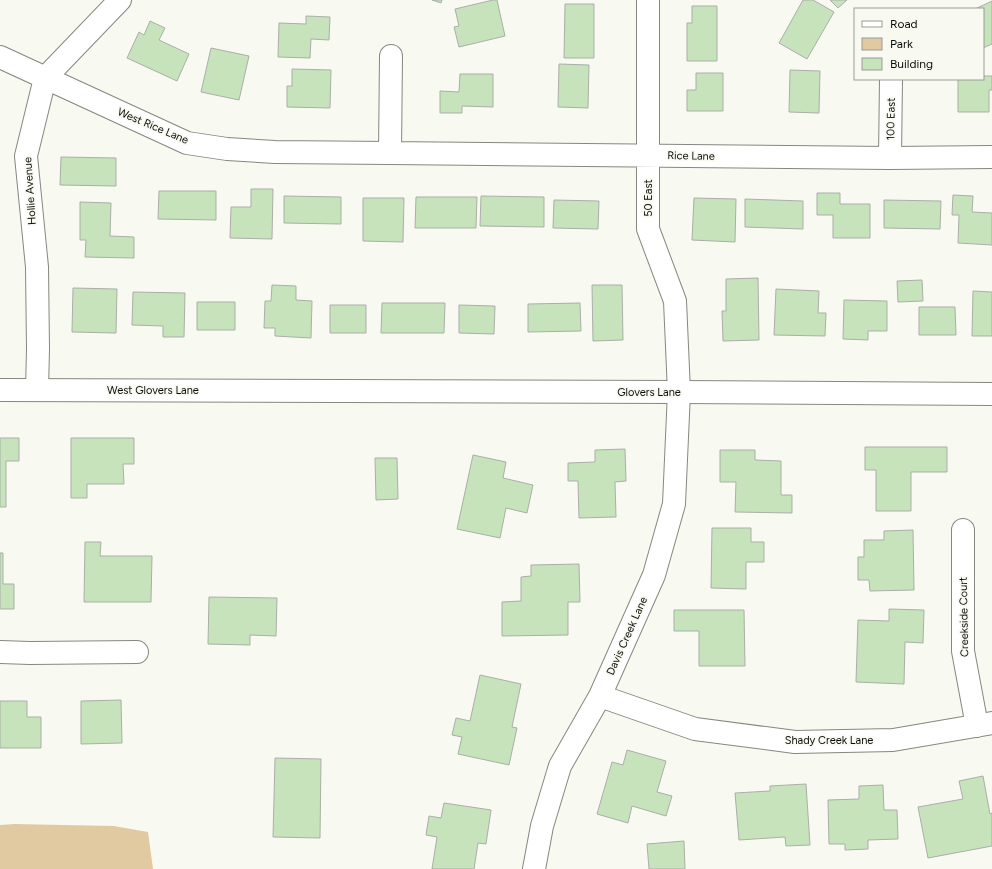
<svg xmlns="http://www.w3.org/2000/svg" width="992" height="869" viewBox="0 0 992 869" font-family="Figtree,sans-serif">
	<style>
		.green { fill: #e1caa1 }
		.building { fill: #c6e3bc; stroke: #aaafa8 }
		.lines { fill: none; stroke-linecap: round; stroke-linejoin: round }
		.street-casing { stroke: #858780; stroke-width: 24 }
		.secondary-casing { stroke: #858780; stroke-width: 24 }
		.street { stroke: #fff; stroke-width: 22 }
		.secondary { stroke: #fff; stroke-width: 22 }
		.labels { text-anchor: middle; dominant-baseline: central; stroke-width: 3.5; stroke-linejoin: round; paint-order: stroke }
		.street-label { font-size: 11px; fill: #0c0c0a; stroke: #f8faf2 }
	</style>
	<rect width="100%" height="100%" fill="#f8faf2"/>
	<!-- green -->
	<path class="green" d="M14,824L114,826L148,832L153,869H0V825Z"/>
	<!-- building -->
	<path class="building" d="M432,0H442L441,3Z
		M493,0H497L505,36L459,47L454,27L459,26L455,9Z
		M803,0H813L834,12L807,59L779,43Z
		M830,0H847L838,8Z
		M992,1V44L983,48V9H975Z
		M565,4H594V58H564Z
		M692,6H717V61H687V23H692Z
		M306,16L330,17L329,40L311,39L310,58L278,57L279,23L306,24Z
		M150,21L165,28L159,40L189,54L177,81L127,58L139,32L144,35Z
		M211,48L249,56L239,100L201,92Z
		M559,64L589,65L588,108L558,107Z
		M292,69L331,70L330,108L287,107V86H292Z
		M790,70L820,71L819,113L789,112Z
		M696,73H723V111H687V90H696Z
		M460,74H493V107L462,106V113H440V91L459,92Z
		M983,76H992V90H989V112H958V79H983Z
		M61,157L116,158V186L60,185Z
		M251,189H273L272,239L230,238L231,207H251Z
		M159,191H216V220L158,219Z
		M817,193H840V204H870V238H833V215H817Z
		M953,195L973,196L972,212L992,213V245L958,243L959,215H952Z
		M284,196L341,197V224L284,223Z
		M481,196L544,197V227L480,226Z
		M416,197H477L476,228H415Z
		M363,198H404L403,242L363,241Z
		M694,198L736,199L735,242L692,240Z
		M745,199L803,201V229L745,227Z
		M554,200L599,201L598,229L553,228Z
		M884,200L941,201L940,229L884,228Z
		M80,202L111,203L110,236L134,237V258L85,257L86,240H80Z
		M758,278L759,340L723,341L722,311H726V279Z
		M922,280L923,301L898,302L897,281Z
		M272,285L296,286V300L312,301L311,338L275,336V328H264L265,301H271Z
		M592,285H622L623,340L593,341Z
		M73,288L117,289L116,333L72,332Z
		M776,289L819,291L818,313H826L825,336L774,335Z
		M973,291L992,292V336H972Z
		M133,292L185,293L184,337H163V326L132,325Z
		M844,300L887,301V331H868V340L843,339Z
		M197,302H235V330H197Z
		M382,303H445L444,333H381Z
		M580,303L581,331L528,332V304Z
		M330,305H366V333H330Z
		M459,305L495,306L494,334L459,333Z
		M919,307H955L956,335H919Z
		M0,438H19V461H6V507H0Z
		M71,438H134V464H123L124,484H87V498H71Z
		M865,447H947V472H911V511H876V470H865Z
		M625,449L626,481L615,482L616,517L579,518L578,481H568V463L595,462V450Z
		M720,450H755V460L781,461V495H792V513L735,512L736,482H720Z
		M473,455L506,462L503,478L533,485L527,513L506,508L500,538L457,529Z
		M375,458H397L398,499L376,500Z
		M712,528H751V542H764V562H746V589L711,588Z
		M913,530L914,590L870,591L869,580H858V557H864V540H884V531Z
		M85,542H101L100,556H152L151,602H84Z
		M0,553H3V584H14V609H0Z
		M579,564L580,602H568V635L502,636V602L521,601V577L531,576V565Z
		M209,597L277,598L276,636L250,635V645L208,644Z
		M889,609L924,610L923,643L905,642L904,684L856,682L858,620L889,621Z
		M674,610H744L745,666H699V631H674Z
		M480,675L521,684L512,727L517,728L509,765L458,754L462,737L452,735L456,718L470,721Z
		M121,700L122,743L81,744V701Z
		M0,701H27V717H41V748H0Z
		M627,750L666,761L657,792L672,796L666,816L632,806L628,823L597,814L612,762L623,765Z
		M275,758L321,759L320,838L273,837Z
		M983,776L990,814L992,813V846L928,858L918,807L963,799L959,781Z
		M806,784L810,845L786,846L785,837L739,840L735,793L770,791V786Z
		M883,785L884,810H897L898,839L868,840V849L845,850V844H829L828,800L859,799V786Z
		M444,803L491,810L486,844L478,843L474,869H432L437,837L426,835L429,816L441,818Z
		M684,841L685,869H649L647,844Z"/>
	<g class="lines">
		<!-- street casing -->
		<g class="street-casing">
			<path id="street" d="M0,57L187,143L227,149L275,152L390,153L890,158L992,157
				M390,153L391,56
				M890,158L891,79
				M37,390L38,349L37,267L26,156L45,78L120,0
				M963,530V651L977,726
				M0,652L30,653L137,652
				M600,696L695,729L795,742L893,740L992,723
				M534,869L542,826L560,766L600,696L654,575L674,504L679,392L675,301L648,229V0"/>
		</g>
		<!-- secondary casing -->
		<g class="secondary-casing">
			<path id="secondary" d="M0,390L679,392L992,394"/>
		</g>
		<!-- street -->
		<use href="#street" class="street"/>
		<!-- secondary -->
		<use href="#secondary" class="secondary"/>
	</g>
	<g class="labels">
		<!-- street labels -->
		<g class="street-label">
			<text transform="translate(891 119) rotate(-89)">100 East</text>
			<text transform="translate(153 126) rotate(23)">West Rice Lane</text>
			<text transform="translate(691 156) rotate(1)">Rice Lane</text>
			<text transform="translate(30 191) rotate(-94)">Hollie Avenue</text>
			<text transform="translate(648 198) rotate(-90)">50 East</text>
			<text x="153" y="390">West Glovers Lane</text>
			<text x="649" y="392">Glovers Lane</text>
			<text transform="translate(964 617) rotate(-91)">Creekside Court</text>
			<text transform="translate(627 636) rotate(-66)">Davis Creek Lane</text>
			<text x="829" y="740">Shady Creek Lane</text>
		</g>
	</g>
	<!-- legend -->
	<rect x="854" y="8" width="130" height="72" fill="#f8faf2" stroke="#9a9b95"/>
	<rect x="862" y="21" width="20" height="6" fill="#ffffff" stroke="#9a9b95"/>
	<text x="890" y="28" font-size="12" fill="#0c0c0a">Road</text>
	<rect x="862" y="38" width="20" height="12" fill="#e1caa1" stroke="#9a9b95"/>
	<text x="890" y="48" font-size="12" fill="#0c0c0a">Park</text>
	<rect x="862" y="58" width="20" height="12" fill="#c6e3bc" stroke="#9a9b95"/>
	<text x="890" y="68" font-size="12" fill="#0c0c0a">Building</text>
</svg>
